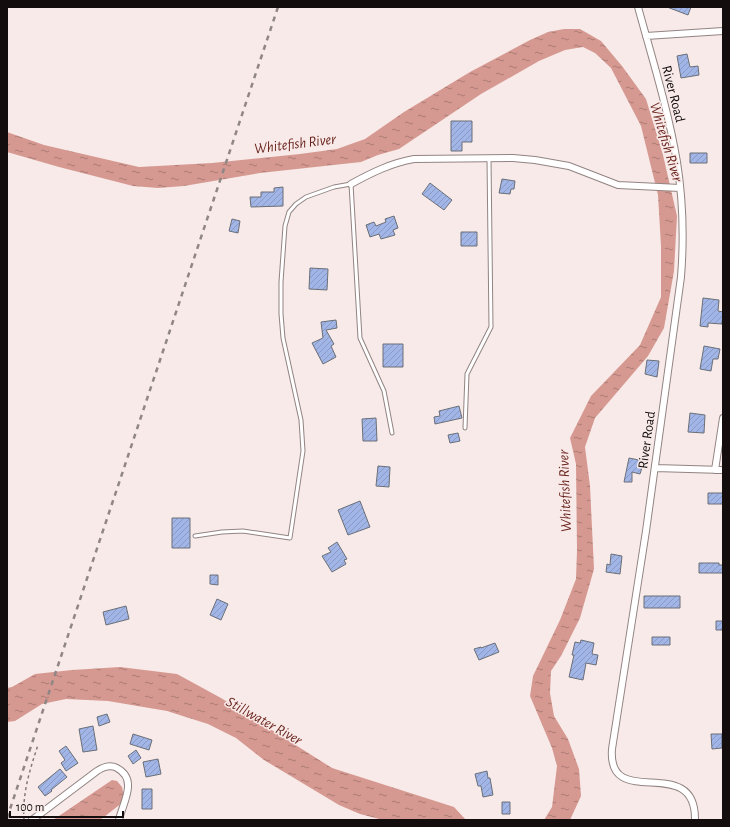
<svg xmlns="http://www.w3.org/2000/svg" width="730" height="827" viewBox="0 0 730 827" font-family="'Alegreya Sans',sans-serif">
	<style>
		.water { fill: url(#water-ripples) }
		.building { fill: url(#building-hatch); stroke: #6a6f78 }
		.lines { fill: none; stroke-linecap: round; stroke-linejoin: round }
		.service-casing { stroke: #918482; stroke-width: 5 }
		.minor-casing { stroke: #918482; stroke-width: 8 }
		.path { stroke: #837a78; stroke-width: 1.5; stroke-dasharray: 3 3; stroke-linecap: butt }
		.service { stroke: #fff; stroke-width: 3 }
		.minor { stroke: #fff; stroke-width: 6 }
		.rail { stroke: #908685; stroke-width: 2.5; stroke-dasharray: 5 5; stroke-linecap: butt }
		.labels { text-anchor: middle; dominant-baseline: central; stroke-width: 3; stroke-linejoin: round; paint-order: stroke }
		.street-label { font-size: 14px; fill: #130e0d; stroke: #f8eae8 }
		.water-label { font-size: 15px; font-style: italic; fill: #671f19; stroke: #f8eae8 }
	</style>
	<defs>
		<pattern id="water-ripples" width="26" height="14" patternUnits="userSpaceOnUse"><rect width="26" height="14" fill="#d69991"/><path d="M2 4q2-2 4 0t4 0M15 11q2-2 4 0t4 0" fill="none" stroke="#ac7b75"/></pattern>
		<pattern id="building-hatch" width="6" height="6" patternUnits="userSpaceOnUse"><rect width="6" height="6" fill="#a1b5e6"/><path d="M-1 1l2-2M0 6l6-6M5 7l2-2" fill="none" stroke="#8a9ac4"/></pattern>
	</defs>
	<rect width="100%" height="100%" fill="#f8eae8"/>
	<!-- water -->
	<path class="water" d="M564,29H580L601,41L622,66L646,99L663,155L677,216L674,271L664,328L648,356L595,418L585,447L590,486L594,569L580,618L561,656L551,671L550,693L554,716L568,739L579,769L581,796L570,820H544L552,807L557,766L552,748L530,696L533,676L560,620L576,579L577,550L576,464L570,438L591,396L640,345L661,297V246L658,195L641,126L611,68L595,53L583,47L565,50L539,61L481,94L399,149L378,155L361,162L260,173L184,186L158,188L133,186L59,167L7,152V132L44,145L139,167L212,163L300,154L337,149L365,139L404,112L470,72L530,40L548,32Z
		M120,667L177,674L221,698L332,768L454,807L466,820H383L360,814L339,805L264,760L236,738L208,724L167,711L108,701L66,699L42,704L15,721L7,722V688L12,687L35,674L72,670Z
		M112,780L117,781L122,787L124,796L122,803L100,820H53Z"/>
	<!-- building -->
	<path class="building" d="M667,7H691L688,15Z
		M687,54L690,67L698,66L699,75L681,78L677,56Z
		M451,121H472V142H462V151H451Z
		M690,153H707V163H690Z
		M502,179L515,181L514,189H511L510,194L499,193Z
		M430,183L452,200L444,210L422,194Z
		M283,187V206L251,207L250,197H261V192H274V188Z
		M394,216L398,228L393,230L395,235L381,239L379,234L370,237L366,225L374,222L376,226L386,222L385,219Z
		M232,219L240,221L238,233L229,231Z
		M461,232H477V246H461Z
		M310,268L328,269L327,290L309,289Z
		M703,298L719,300L718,311L723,312L722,324L708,323V327L700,326Z
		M336,320L337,328L326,330L334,344L331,346L336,357L323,364L312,343L323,338L321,322Z
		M383,344H403V367H383Z
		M704,346L720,349L718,359H713L711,371L700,369Z
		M647,360L659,361L657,377L645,374Z
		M459,406L462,418L435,424L434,417L440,416L439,411Z
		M690,413L705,415L704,433L688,432Z
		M376,418L377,441H363L362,419Z
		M458,433L460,441L450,443L448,435Z
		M629,458L644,461L640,474L632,472V482H624Z
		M378,466L390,467L389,487L376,486Z
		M708,493H723V504H708Z
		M360,501L370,527L348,535L338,510Z
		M172,518H190V548H172Z
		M337,542L347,559L344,560L346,564L332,572L322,556L331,552L328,548Z
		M611,554L622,556L620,574L606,572L607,564L610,565Z
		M699,563H719V565H723V573H699Z
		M210,575H218V585L210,584Z
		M644,596H680V608H644Z
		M217,599L228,604L221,620L210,615Z
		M126,606L129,619L106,625L103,612Z
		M716,621H723V630H716Z
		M652,637H670V645H652Z
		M581,640L594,643L592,654L598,655L596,665L586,663L583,680L569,677L574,655H572L575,642L580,643Z
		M495,643L499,652L479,660L474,649L481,647V648Z
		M107,714L110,722L99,726L97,717Z
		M93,726L97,750L83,752L79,729Z
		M133,734L152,740L149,750L130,744Z
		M711,734H722V748L712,749Z
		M66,746L78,763L66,771L61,763L65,760L59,751Z
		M136,750L141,758L133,764L128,756Z
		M158,759L161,774L146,777L143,762Z
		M60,769L67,777L51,790L52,791L45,796L38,787Z
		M487,771L488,778H490L493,795L483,797L481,786H478L475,774Z
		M142,789H152V809H142Z
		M502,802H510V814H502Z"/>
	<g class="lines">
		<!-- service casing -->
		<g class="service-casing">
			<path id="service" d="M465,428L467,374L491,327L489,159
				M195,536L222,532L243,531L290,538L303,451L301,420L283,338L281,314V282L285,226L289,212L296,204L306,197L334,187L351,184L360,338L384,391L392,433"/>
		</g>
		<!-- minor casing -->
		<g class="minor-casing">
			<path id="minor" d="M638,7C652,58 668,109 677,162C683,200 684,239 681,277L646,531L612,749C607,813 696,751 695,820
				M646,36L723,31
				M351,184C371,173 391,163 414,159L513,158L535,160L569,166L618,185L680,188
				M655,468L723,470
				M715,470L723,418
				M32,820L97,771C103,767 110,764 117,768C139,780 122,804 119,820"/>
		</g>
		<!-- path -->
		<path class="path" d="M24,820C22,794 30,769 38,745"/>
		<!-- service -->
		<use href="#service" class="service"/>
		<!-- minor -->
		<use href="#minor" class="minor"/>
		<!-- rail -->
		<path class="rail" d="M7,818L278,7"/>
	</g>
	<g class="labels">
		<!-- street labels -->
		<g class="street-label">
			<text transform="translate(673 94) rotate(76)">River Road</text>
			<text transform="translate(647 440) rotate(-82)">River Road</text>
		</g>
		<!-- water labels -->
		<g class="water-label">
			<text transform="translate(666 142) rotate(73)">Whitefish River</text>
			<text transform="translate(295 144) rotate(-7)">Whitefish River</text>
			<text transform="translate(565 491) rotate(-92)">Whitefish River</text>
			<text transform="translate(264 721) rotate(29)">Stillwater River</text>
		</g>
	</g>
	<!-- border -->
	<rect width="730" height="827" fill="none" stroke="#130e0d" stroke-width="16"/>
	<!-- scale -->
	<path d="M10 811v6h113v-6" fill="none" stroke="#130e0d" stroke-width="2"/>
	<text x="16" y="811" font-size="12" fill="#130e0d" stroke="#f8eae8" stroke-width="3" paint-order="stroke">100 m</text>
</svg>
